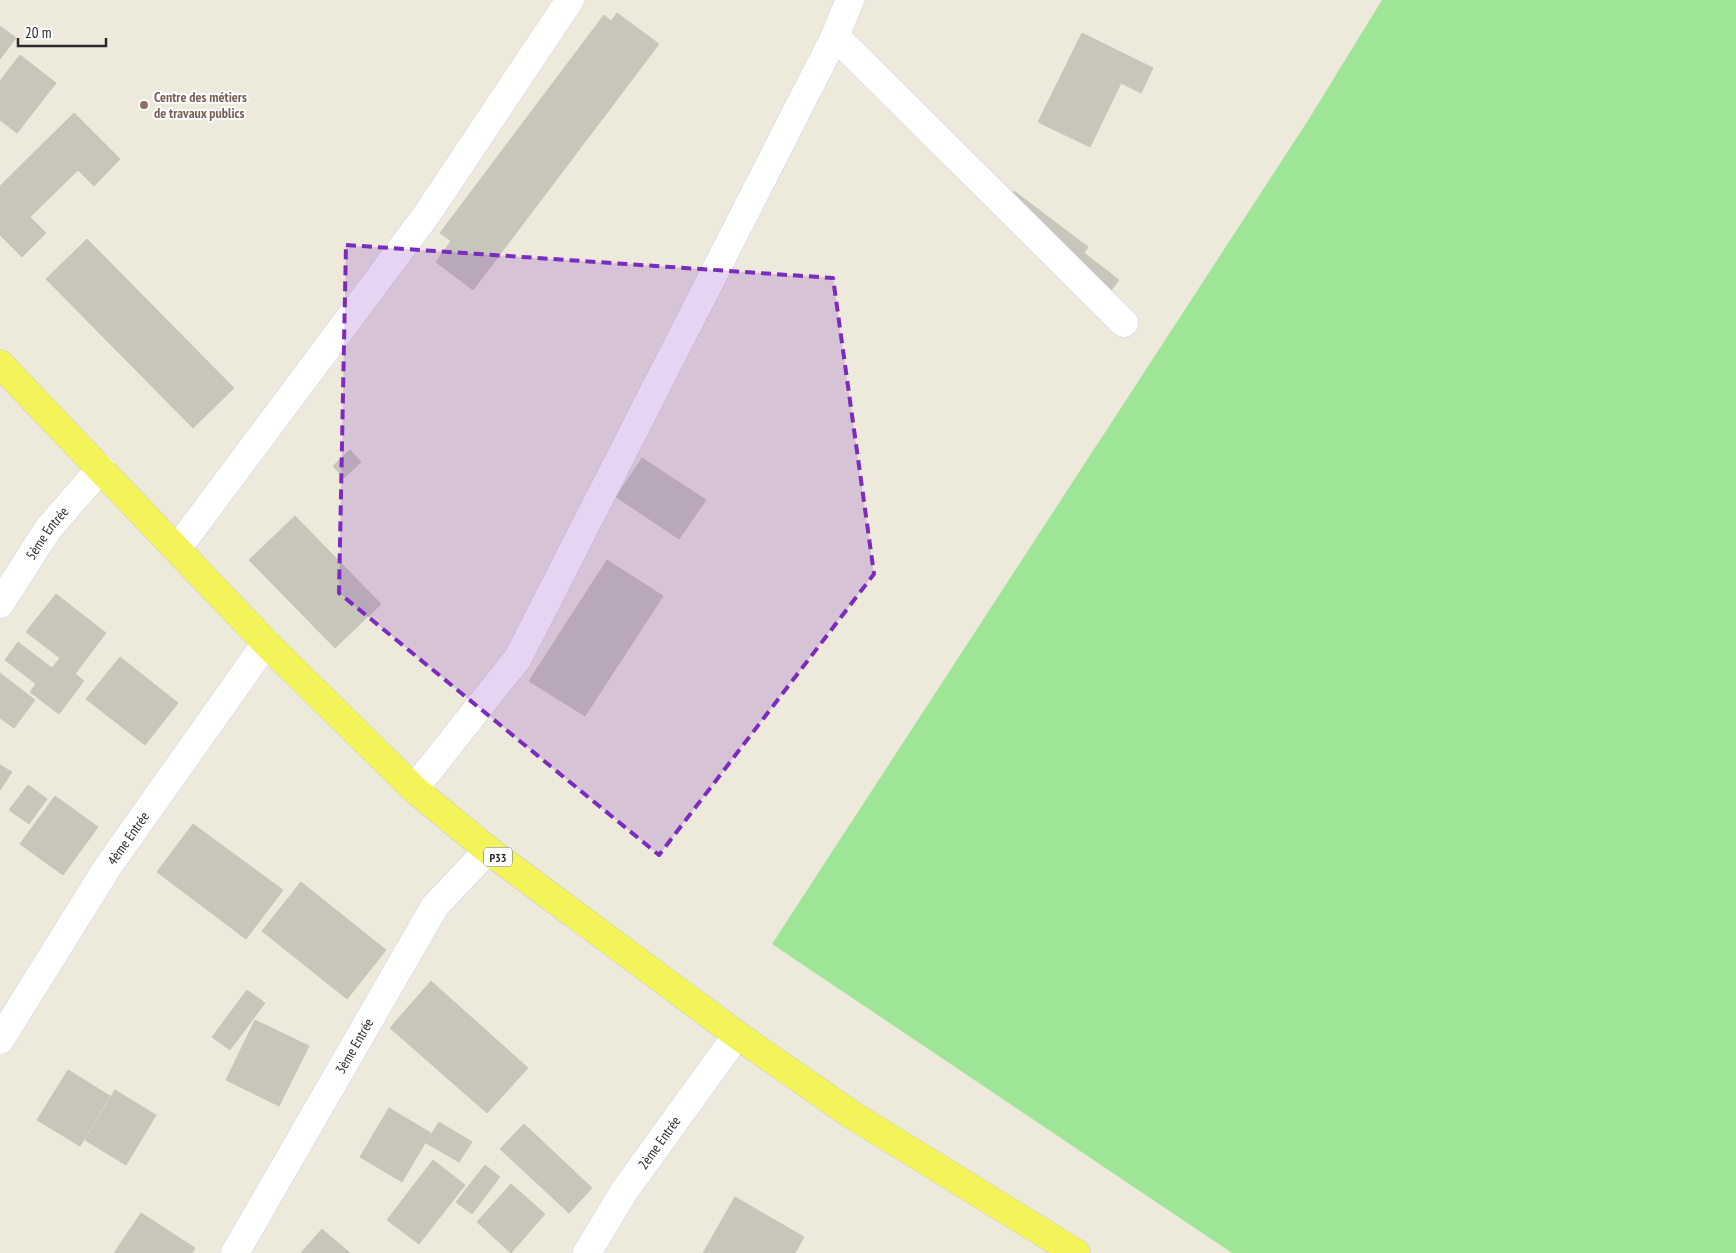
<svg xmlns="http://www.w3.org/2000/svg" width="1736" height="1253" viewBox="0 0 1736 1253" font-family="'PT Sans Narrow',sans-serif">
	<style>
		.green { fill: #9ee597 }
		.building { fill: #c8c6bb; stroke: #c8c6b5 }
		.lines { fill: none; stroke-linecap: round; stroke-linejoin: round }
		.minor-casing { stroke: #d2d1e3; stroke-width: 29 }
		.major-casing { stroke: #ccc; stroke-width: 29 }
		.minor { stroke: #fff; stroke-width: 28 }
		.major { stroke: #f2f45a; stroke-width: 28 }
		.marked { fill: #7b2cbf; fill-opacity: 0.2; stroke: #7b2cbf; stroke-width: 4; stroke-dasharray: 10 6; stroke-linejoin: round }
		.education-dot { fill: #8d6e63; stroke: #fff; stroke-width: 2 }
		.labels { text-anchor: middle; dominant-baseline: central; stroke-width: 4; stroke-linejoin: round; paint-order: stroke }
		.shield { fill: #fff; stroke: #6a6a6a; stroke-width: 1 }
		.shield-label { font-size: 12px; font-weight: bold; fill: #2a2a2a }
		.education-label { font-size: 14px; font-weight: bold; fill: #785e54; stroke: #fff; text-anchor: start }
		.street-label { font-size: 14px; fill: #2a2a2a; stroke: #fff }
	</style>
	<rect width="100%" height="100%" fill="#edeadc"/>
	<!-- green -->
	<path class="green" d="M1382,0H1736V1253H1232L772,944L1307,122Z"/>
	<!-- building -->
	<path class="building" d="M617,13L659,44L473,290L436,262L451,241L440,233L604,15L611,21Z
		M0,26L16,38L0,59Z
		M1082,33L1153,68L1141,93L1121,83L1090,147L1038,122Z
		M20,55L56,83L17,133L0,120V81Z
		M74,113L120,159L94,186L78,170L30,217L46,233L22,257L0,235V186Z
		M1014,191L1088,247L1084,253L1119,280L1106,297L996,214Z
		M87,239L234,388L193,428L46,279Z
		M350,450L361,462L344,478L333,466Z
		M642,458L706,500L679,539L616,497Z
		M295,516L381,604L335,648L249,560Z
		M607,560L663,596L585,716L529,681Z
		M56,594L106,633L75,674L84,681L59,714L30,692L36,684L5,660L18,642L52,668L60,658L26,632Z
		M120,657L178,703L145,745L86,699Z
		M0,673L35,700L14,728L0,718Z
		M0,765L12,772L0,790Z
		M28,785L47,799L29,824L9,810Z
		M55,796L98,827L63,875L20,844Z
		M193,824L283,890L246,939L157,872Z
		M301,882L386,950L347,999L262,931Z
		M431,981L528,1068L487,1113L390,1028Z
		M247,990L265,1003L230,1050L212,1037Z
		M255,1020L309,1046L279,1106L226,1080Z
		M68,1070L110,1096L80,1146L37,1120Z
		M115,1090L156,1115L126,1165L85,1140Z
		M389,1108L431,1133L402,1182L360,1157Z
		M439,1122L472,1142L459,1162L426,1143Z
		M524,1124L592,1188L569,1213L500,1149Z
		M433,1160L465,1185L419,1244L387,1220Z
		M485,1165L500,1177L472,1214L456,1202Z
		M511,1184L545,1214L511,1253L477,1222Z
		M735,1197L804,1237L795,1253H703Z
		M141,1213L195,1248L192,1253H114Z
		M322,1229L350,1253H301Z"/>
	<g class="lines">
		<!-- minor casing -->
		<g class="minor-casing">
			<g id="minor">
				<path d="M835,36L1124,323"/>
				<path d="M177,549L427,214L570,0"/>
				<path id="s1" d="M0,604L48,529L101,468"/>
				<path d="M414,789L518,658L835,36L850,0"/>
				<path id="s2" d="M0,1040L107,868L266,643"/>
				<path id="s3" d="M235,1253L435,906L488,850"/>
				<path id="s4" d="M587,1253L625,1190L737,1035"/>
			</g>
		</g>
		<!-- major casing -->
		<g class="major-casing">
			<path id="major" d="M0,364L266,643L414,789L488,850L737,1035L852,1115L1076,1253"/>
		</g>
		<!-- minor -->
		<use href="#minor" class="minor"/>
		<!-- major -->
		<use href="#major" class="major"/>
	</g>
	<!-- marked area -->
	<path class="marked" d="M346,245L833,278L874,574L659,855L339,593Z"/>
	<!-- markers -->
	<circle class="education-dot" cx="144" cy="105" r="5"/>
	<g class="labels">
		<!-- shield labels -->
		<rect class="shield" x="484" y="847.5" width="28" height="19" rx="4"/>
		<g class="shield-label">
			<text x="498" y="857">P33</text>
		</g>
		<!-- education labels -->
		<g class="education-label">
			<text x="154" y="97">Centre des métiers<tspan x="154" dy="16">de travaux publics</tspan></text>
		</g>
		<!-- street labels -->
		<g class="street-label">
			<text stroke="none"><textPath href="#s1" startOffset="85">5ème Entrée</textPath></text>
			<text stroke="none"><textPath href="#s2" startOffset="239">4ème Entrée</textPath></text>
			<text stroke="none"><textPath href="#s3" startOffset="239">3ème Entrée</textPath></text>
			<text stroke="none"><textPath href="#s4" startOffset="132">2ème Entrée</textPath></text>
		</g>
	</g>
	<!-- scale -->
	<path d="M18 38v8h88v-8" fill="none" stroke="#2a2a2a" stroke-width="2.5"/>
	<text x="25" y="38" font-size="15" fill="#2a2a2a" stroke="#ffffff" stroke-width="4" paint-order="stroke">20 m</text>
</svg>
